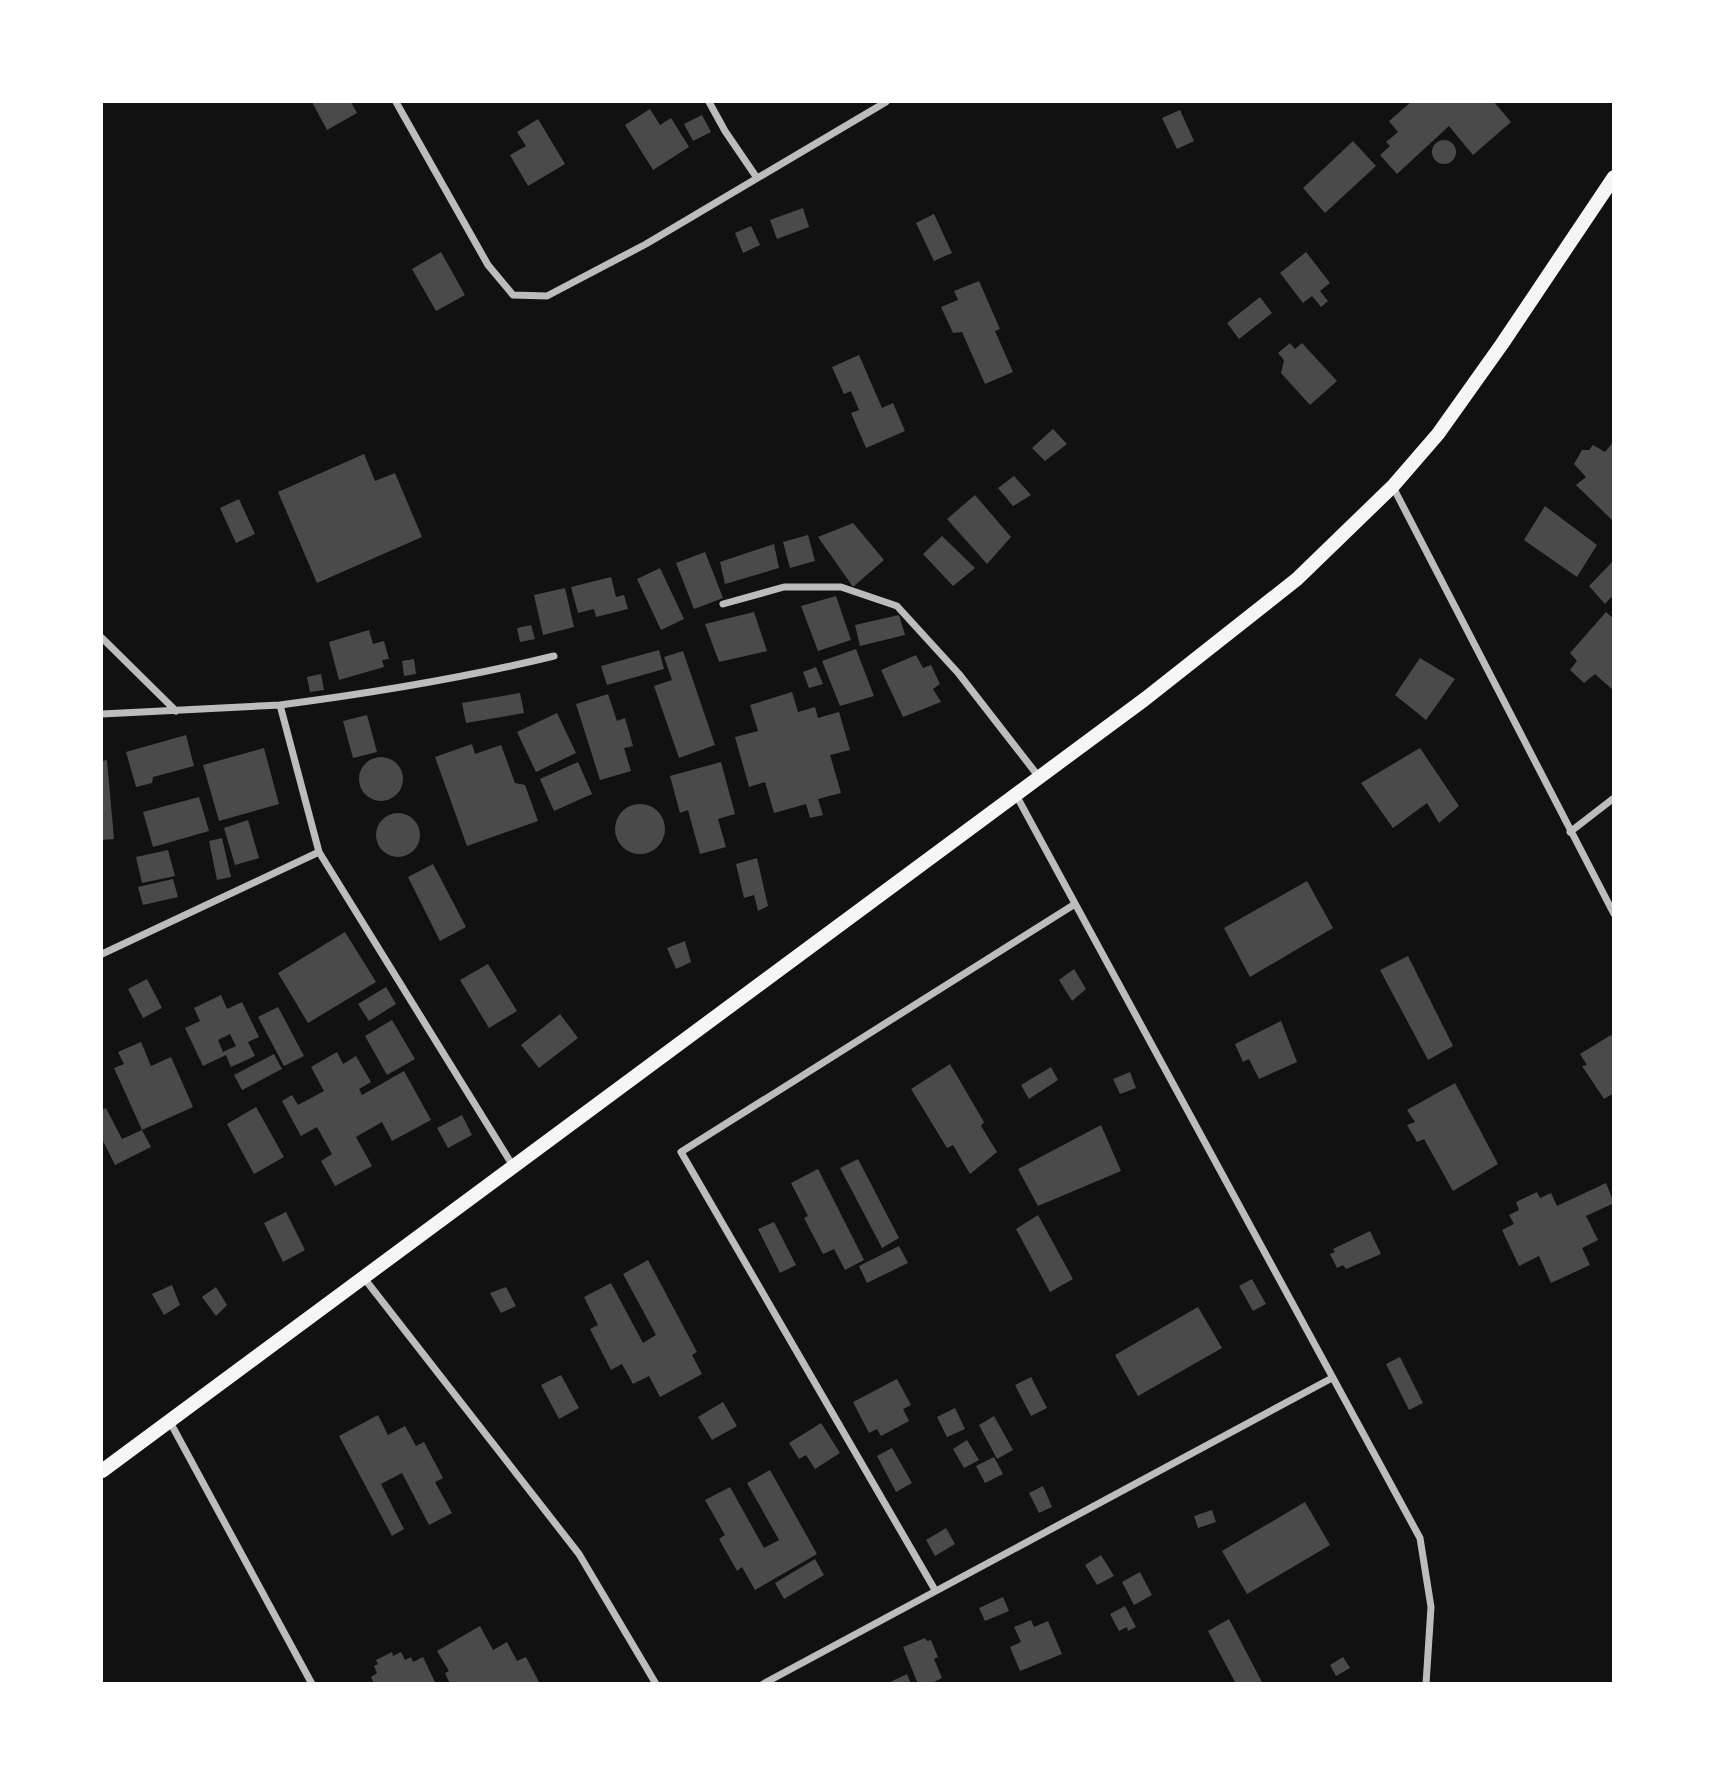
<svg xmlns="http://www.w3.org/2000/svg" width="1715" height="1785" viewBox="0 0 1715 1785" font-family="'IBM Plex Sans',sans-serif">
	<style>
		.building { fill: #4a4a4a; fill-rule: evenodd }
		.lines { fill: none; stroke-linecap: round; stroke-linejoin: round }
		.minor { stroke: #bcbcbc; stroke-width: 7 }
		.secondary { stroke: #f5f5f5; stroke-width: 14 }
	</style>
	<rect width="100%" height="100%" fill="#111"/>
	<!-- building -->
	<path class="building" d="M312,102H351L357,113L327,130Z
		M1411,102H1494L1511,122L1473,155L1449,126L1397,174L1380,155L1390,146L1386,142L1398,132L1389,121Z
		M650,109L660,125L671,118L689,147L653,170L625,125Z
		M1180,110L1194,141L1177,149L1162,118Z
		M702,115L711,132L693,141L684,124Z
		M538,119L565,164L528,186L510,155L526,146L517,132Z
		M1432 152a12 12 0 1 1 24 0a12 12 0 1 1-24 0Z
		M1353,141L1376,166L1325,213L1303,188Z
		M803,208L809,227L777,239L770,220Z
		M934,214L952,253L934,261L916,223Z
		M751,226L760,245L743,253L735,233Z
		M441,252L465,295L436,311L412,269Z
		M1306,252L1330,283L1320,291L1328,301L1321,307L1312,296L1303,303L1280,273Z
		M979,281L1000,329L995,331L1013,372L985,384L962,332L953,333L941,307L958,300L954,291Z
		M1260,297L1272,313L1239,339L1227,323Z
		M1290,343L1295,349L1302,343L1337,381L1310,405L1281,373L1284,360L1278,353Z
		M859,355L882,408L893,403L905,431L866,448L851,413L859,410L851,391L844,394L832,367Z
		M1053,429L1067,444L1045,461L1032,448Z
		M1614,441V522L1576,485L1586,477L1574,464L1582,450H1589L1593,445L1605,452Z
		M364,454L375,481L395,473L422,537L317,583L278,492Z
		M1014,476L1031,495L1013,506L998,488Z
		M975,495L1011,537L987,564L947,519Z
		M239,499L255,534L236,543L220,508Z
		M1545,506L1597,545L1577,577L1524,540Z
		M853,523L884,560L853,587L818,537Z
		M808,535L815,561L790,568L783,542Z
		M942,536L975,568L953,586L923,554Z
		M774,544L779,568L725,584L720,562Z
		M705,552L723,598L694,609L676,563Z
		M1614,560V594L1605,604L1589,586Z
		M660,568L684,619L661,630L637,579Z
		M611,577L616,597L624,595L628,609L596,617L594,609L578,613L571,587Z
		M565,588L574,627L543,635L534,595Z
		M836,596L851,640L818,651L801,606Z
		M754,612L767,651L719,662L705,624Z
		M1606,612L1614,619V691L1595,674L1584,683L1570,670L1577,661L1570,653Z
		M899,615L905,635L860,646L855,625Z
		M531,625L535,639L520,642L517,628Z
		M369,630L373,644L384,641L389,659L382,660L384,667L339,680L329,642Z
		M856,649L874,696L840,706L822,661Z
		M659,650L664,669L607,685L601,666Z
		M683,651L715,745L679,758L654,686L672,680L664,657Z
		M916,655L923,668L931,665L940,684L933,689L941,702L903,717L881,670Z
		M1420,658L1455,679L1426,720L1395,695Z
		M414,659L416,674L404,676L402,661Z
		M816,667L823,684L809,688L803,672Z
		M321,674L324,690L310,692L307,677Z
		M792,692L798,712L815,707L818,718L839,712L850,750L830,755L841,793L818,799L823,815L810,818L806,804L774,813L765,782L749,787L735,737L758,731L750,705Z
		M520,693L524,713L466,723L462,703Z
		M608,694L617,721L625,718L633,746L624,748L631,771L600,780L576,704Z
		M557,713L576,753L536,772L517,732Z
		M367,715L377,752L353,758L343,721Z
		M186,735L194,766L153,777L152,783L136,787L126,752Z
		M472,744L475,754L501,745L515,783L525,785L538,821L467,846L435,757Z
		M264,748L279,804L219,821L203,765Z
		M1420,748L1459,806L1439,823L1427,803L1393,828L1361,783Z
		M359 779a22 22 0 1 1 44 0a22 22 0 1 1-44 0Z
		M107,760L114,839L102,840V761Z
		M578,762L592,794L554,811L540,779Z
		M721,762L735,814L718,819L726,847L700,854L688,810L680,813L670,776Z
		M199,797L209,831L153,847L143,812Z
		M615 829a25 25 0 1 1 50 0a25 25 0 1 1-50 0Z
		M376 835a22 22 0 1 1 44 0a22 22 0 1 1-44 0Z
		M248,820L259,858L235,865L224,828Z
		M222,838L231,877L217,880L209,841Z
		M168,850L175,876L142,883L136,857Z
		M757,858L768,906L758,911L754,895L744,898L736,864Z
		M433,864L466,927L440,941L408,877Z
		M173,879L178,897L143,905L138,887Z
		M1307,881L1333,928L1250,977L1224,928Z
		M345,932L376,982L308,1023L278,973Z
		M685,941L691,962L676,969L667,948Z
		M1408,956L1453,1046L1428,1060L1380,970Z
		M488,964L517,1011L489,1028L460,980Z
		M1074,969L1086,989L1072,1001L1059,980Z
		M147,979L162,1008L143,1018L128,989Z
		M386,987L396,1004L369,1021L358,1004Z
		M221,995L227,1009L242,1002L259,1037L248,1042L255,1056L231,1067L226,1055L203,1066L185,1028L200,1021L194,1008ZM230,1034L236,1046L223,1052L218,1040Z
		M278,1007L304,1056L284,1066L258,1017Z
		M560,1014L578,1038L539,1068L521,1045Z
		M392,1020L415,1059L387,1075L365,1036Z
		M1281,1021L1297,1062L1259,1079L1249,1059L1243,1062L1235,1044Z
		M1611,1035L1614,1040V1093L1604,1099L1582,1066L1587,1065L1580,1054Z
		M141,1042L151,1066L171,1057L193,1107L142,1130L114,1068L124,1064L118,1052Z
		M337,1052L343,1064L356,1056L371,1082L359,1089L362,1095L404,1071L431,1120L392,1141L382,1122L356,1137L372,1166L335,1186L321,1161L332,1154L317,1127L301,1136L282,1101L292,1095L298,1105L324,1091L311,1067Z
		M274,1054L282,1069L242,1090L234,1075Z
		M950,1064L984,1122L981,1126L997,1152L970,1174L953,1145L947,1148L911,1089Z
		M1051,1067L1058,1080L1029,1099L1021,1085Z
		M1130,1072L1136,1088L1120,1094L1113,1079Z
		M1455,1083L1498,1164L1453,1191L1424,1139L1417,1142L1407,1125L1415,1122L1407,1110Z
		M256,1107L284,1157L254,1174L227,1124Z
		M106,1108L122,1139L142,1130L151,1147L115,1165L102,1139V1110Z
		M462,1115L472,1135L448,1148L437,1128Z
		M1101,1125L1121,1171L1038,1206L1018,1169Z
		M858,1159L899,1238L882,1248L840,1168Z
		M818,1169L864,1260L845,1270L834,1249L823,1254L804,1218L808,1216L791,1183Z
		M1606,1183L1614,1203L1586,1216L1598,1240L1582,1248L1590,1265L1551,1283L1539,1256L1519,1266L1502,1230L1514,1224L1509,1215L1519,1210L1516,1202L1537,1192L1540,1198L1551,1193L1557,1206Z
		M286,1212L305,1250L283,1262L264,1223Z
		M1038,1215L1073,1279L1050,1292L1016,1229Z
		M774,1222L796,1265L780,1273L758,1229Z
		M1370,1231L1381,1254L1346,1269L1343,1265L1337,1268L1330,1254L1335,1252L1333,1249Z
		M899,1246L908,1263L867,1283L859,1266Z
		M648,1260L697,1352L692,1355L702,1374L660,1397L649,1376L633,1384L622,1364L611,1370L590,1329L598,1325L584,1297L611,1283L643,1343L656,1335L623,1274Z
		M1252,1279L1266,1304L1253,1311L1239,1286Z
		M172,1285L180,1305L164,1315L152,1294Z
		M216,1287L227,1305L216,1316L202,1297Z
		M506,1287L516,1306L501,1313L490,1293Z
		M1198,1307L1222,1348L1138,1396L1115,1355Z
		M1400,1357L1423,1403L1409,1410L1386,1364Z
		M561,1375L579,1408L559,1419L541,1385Z
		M1031,1377L1047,1408L1031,1416L1015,1385Z
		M897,1379L911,1405L903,1409L909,1421L881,1436L877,1429L869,1433L853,1402Z
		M723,1402L737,1426L712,1440L698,1417Z
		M955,1408L965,1429L947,1437L937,1417Z
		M378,1415L388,1435L405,1426L416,1446L424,1442L443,1478L435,1482L452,1513L429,1525L402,1473L381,1484L404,1529L392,1536L339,1436Z
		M994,1416L1013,1450L997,1459L979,1425Z
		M821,1423L840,1453L815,1469L806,1455L799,1459L789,1443Z
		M967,1440L979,1460L964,1468L953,1449Z
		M892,1448L912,1483L896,1492L877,1456Z
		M994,1457L1003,1474L985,1483L976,1466Z
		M770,1470L817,1554L755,1590L742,1567L737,1571L719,1539L725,1535L705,1500L730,1487L764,1548L779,1540L747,1483Z
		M1043,1486L1052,1507L1039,1513L1029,1493Z
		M1305,1502L1330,1545L1247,1594L1222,1551Z
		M1212,1510L1216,1522L1198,1528L1194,1516Z
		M946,1528L955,1544L935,1556L926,1540Z
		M1101,1555L1114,1576L1097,1585L1085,1565Z
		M815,1559L824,1575L784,1599L775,1583Z
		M1140,1572L1152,1595L1134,1605L1122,1582Z
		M1003,1597L1009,1611L985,1621L979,1608Z
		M1125,1606L1136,1627L1128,1631L1127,1627L1119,1631L1110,1614Z
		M1229,1619L1263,1684H1236L1208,1631Z
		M1031,1620L1034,1627L1048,1621L1062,1654L1020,1671L1010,1647L1021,1642L1014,1627Z
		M480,1626L493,1650L507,1642L517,1661L526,1657L540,1684H450L445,1673L449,1671L437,1651Z
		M925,1638L927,1641L931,1640L938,1657L934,1659L942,1678L930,1684H918L903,1647Z
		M392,1652L393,1656L401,1652L405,1660L411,1657L413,1662L423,1657L436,1684H374L371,1677L377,1673L374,1666L378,1664L376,1660Z
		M1343,1657L1350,1668L1336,1676L1330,1665Z
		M907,1674L911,1684H886Z"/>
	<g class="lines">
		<!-- minor -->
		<path class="minor" d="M396,102L488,265L513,295L547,296L646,244L886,102
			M709,102L725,131L757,178
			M1393,487L1614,914
			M723,604L784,587H841L897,606L959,674L1039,777
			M102,638L176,711
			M280,705C372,693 464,678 554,656
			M102,714L280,705L319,852L513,1166
			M1016,795L1420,1538L1431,1607L1426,1684
			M1570,832L1614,798
			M102,954L319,852
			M364,1278L579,1554L656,1684
			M170,1422L312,1684
			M935,1590L681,1152L1075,904
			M763,1684L1332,1378"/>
		<!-- secondary -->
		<path class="secondary" d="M102,1471L1145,699L1297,579L1393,486L1438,434L1502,344L1614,177"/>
	</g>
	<!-- border -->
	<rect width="1715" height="1785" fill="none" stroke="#ffffff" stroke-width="206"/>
</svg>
